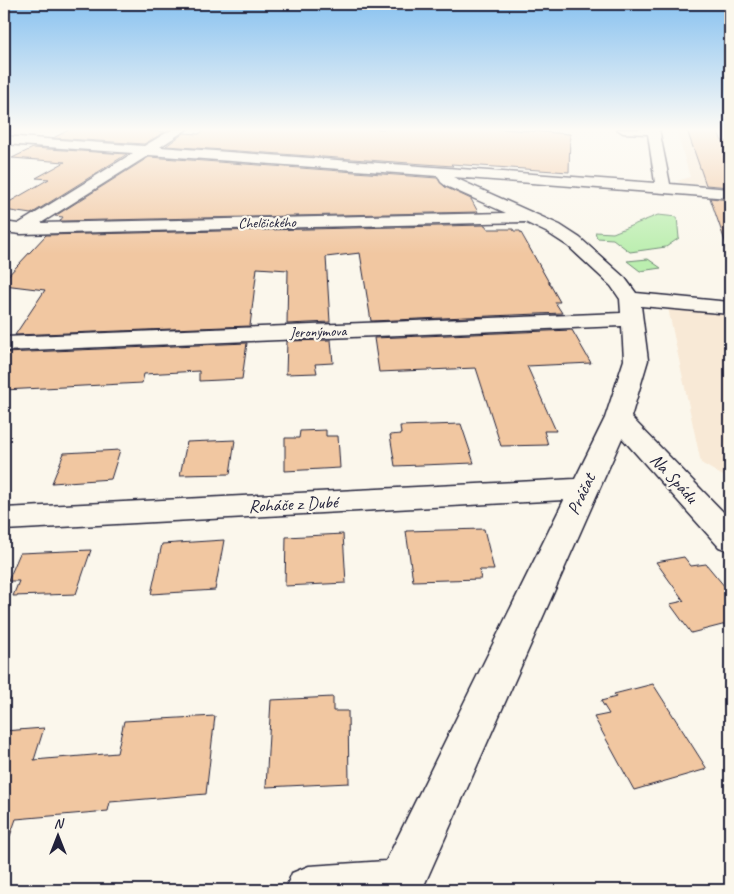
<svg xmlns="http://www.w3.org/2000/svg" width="734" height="894" viewBox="0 0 734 894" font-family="Caveat,sans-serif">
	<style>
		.built { fill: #f8e9d6 }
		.green { fill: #bbeeaf; stroke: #6e8875 }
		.building { fill: #f1c7a1; stroke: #22223b }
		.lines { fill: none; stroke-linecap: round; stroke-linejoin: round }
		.minor-casing { stroke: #22223b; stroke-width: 3 }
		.minor { fill: #fbf7ec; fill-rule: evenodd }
		.labels { text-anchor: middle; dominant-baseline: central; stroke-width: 4.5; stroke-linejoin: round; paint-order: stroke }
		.far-street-label { font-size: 15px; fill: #22223b; stroke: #fbf7ec }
		.street-label { font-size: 18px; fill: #22223b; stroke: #fbf7ec }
	</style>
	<rect width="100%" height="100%" fill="#fbf7ec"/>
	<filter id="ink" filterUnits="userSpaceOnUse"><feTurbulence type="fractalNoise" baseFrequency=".02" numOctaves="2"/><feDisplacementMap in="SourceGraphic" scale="10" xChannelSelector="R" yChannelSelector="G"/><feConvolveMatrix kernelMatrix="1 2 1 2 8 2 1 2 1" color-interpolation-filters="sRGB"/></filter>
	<g filter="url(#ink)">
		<!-- built -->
		<path class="built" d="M676,129H730V187L682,183L677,181L690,177Z
			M668,308L730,314V480L701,463Z"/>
		<!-- green -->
		<path class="green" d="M658,215L677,217L679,238L666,247L630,252L613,239L597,238L595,232L613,233Z
			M648,259L661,268L640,271L627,261Z"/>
		<!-- building -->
		<path class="building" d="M71,129H123L165,132L144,144L53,138Z
			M206,129H503L570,134L569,172L451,164L453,166L166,146L184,133L199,134Z
			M687,130L718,132L722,141L730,142V187L706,185Z
			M33,148L127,154L31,214L4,210V205L49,179L36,178L65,162L12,158Z
			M149,157L437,178L445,187L471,199L478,212L60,221L63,217L55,216Z
			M710,198L730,200V243L726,244Z
			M485,225L488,229H513L514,231H520L560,302H555L562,313L371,321L360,253L326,257L330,322L287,324L288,270L257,268L250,326L15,335L45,290L4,285V280L46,235Z
			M572,330L591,363L527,366L556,431H544L548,445L501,446L476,368L379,372L374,338Z
			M331,340L333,363L315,364L317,373L286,374L287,341Z
			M247,343L242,379L199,381V371L144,374L142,383L4,390V353Z
			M461,424L474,463L395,466L390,435L401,434L400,426Z
			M326,430V436H338L340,468L285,471V438H299L300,431Z
			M235,440L230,474L180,475L187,442Z
			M120,450L111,479L52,483L64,453Z
			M484,529L494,570H479L481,579L413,581L406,531Z
			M343,534L346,583L285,586L286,537Z
			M224,540L215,590L151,594L162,544Z
			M91,550L76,594L13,596L19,581H8L20,553Z
			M684,557L691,566L706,564L730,593V623L691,633L670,604L684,601L656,562Z
			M653,684L707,769L634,790L594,717L609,714L601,701L616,697L614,694Z
			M333,697V711H348L349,783L266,787L271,700Z
			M215,716L206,794L110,802L108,811L16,819L10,836L4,835V731L44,728L34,760L117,753L124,721Z"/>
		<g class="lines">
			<!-- minor casing -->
			<g class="minor-casing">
				<path id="minor" d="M173,129H187L160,147L655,183L648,134L623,133L617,129H659L670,184L730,189V198L453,177L560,225L580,238L625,278L636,293L730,302V314L641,306L648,360L631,417L730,519V551L719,547L622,438L422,890H285L292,873L309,866L386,861L564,500L4,530V508L575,479L605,418L624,360L622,326L4,351V337L621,313L620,299L611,286L568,246L548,233L525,222L21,234L4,232V222L18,224L133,153L4,144V136L144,146ZM149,155L438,176L441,182L446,186L506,213L41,223Z"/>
			</g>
			<!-- minor -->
			<use href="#minor" class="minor"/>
		</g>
	</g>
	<!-- sky -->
	<linearGradient id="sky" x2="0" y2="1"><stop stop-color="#89c2f0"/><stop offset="0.51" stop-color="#fdfbf6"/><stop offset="1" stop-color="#fdfbf6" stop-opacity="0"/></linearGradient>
	<rect width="734" height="254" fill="url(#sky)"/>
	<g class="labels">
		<!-- far-street labels -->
		<g class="far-street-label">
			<text transform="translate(267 223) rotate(-1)">Chelčického</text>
			<text transform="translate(318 332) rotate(-2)">Jeronýmova</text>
		</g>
		<!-- street labels -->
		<g class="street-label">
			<text transform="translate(674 478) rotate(47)">Na Spádu</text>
			<text transform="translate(581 494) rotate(-65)">Práčat</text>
			<text transform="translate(293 504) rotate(-3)">Roháče z Dubé</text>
		</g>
	</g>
	<!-- margin -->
	<rect width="734" height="894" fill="none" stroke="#fbf7ec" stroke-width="20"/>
	<rect x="10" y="10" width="714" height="874" fill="none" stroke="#22223b" stroke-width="2" filter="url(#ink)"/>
	<!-- north arrow -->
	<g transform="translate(58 836)" stroke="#fbf7ec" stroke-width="4" paint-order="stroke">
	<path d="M0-4L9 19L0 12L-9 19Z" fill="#22223b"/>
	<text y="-8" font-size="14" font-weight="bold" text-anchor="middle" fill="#22223b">N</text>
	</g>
</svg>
